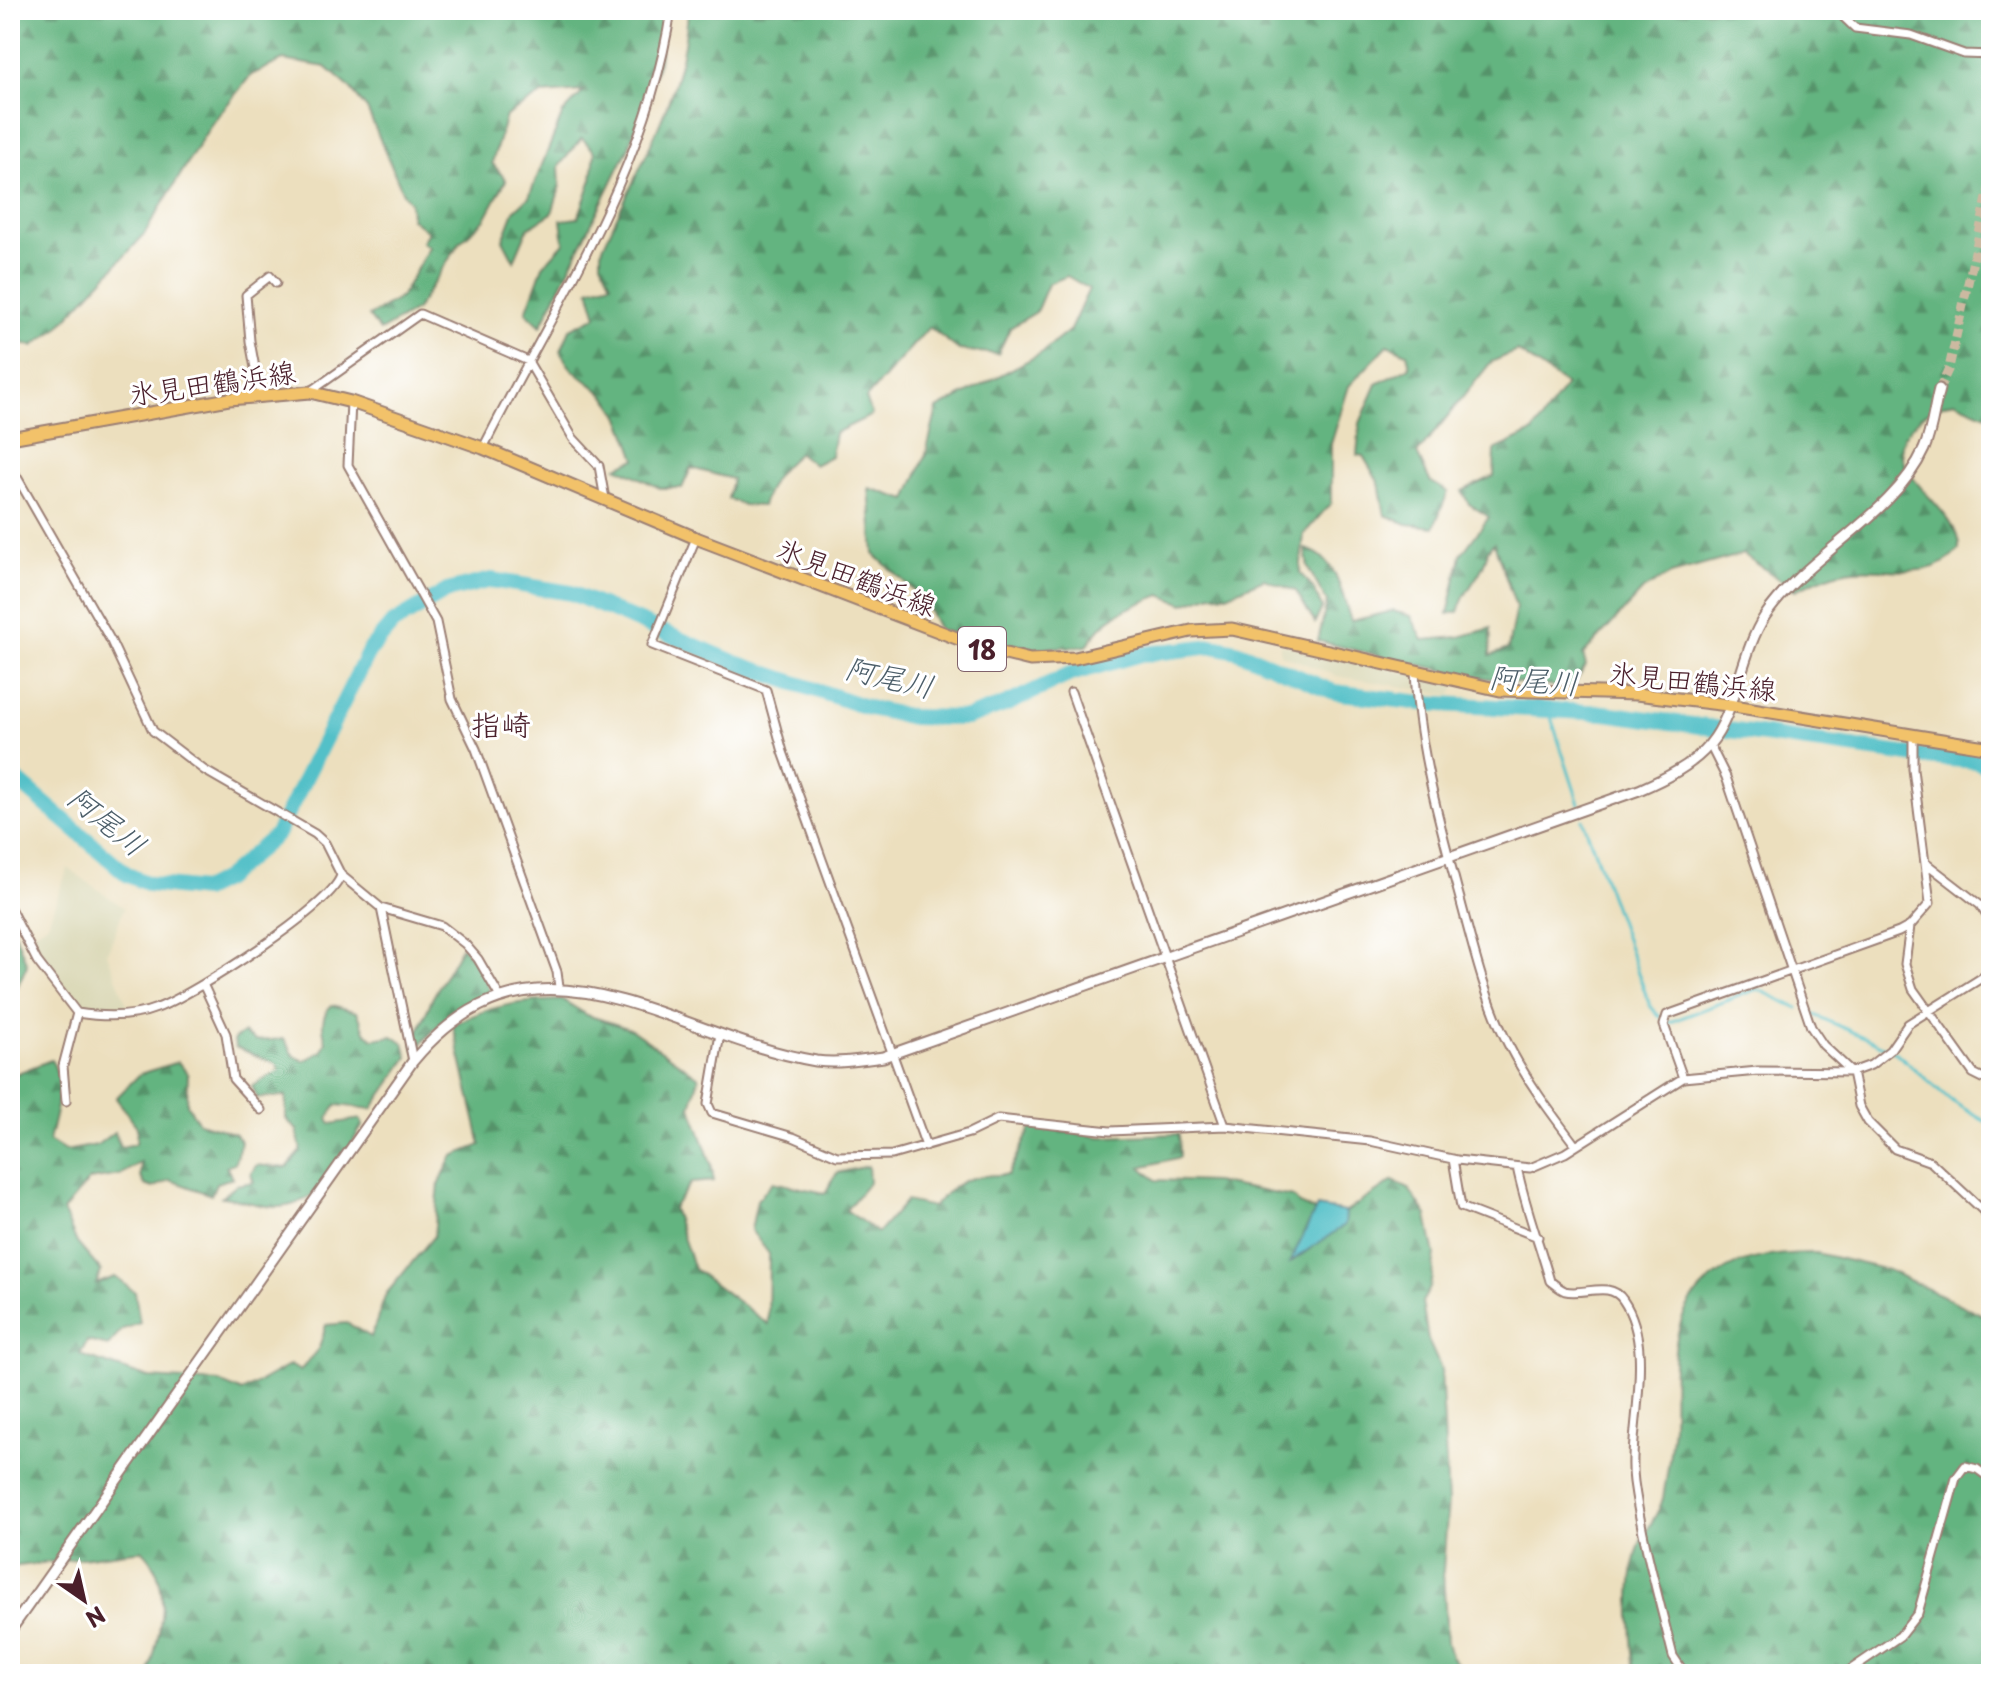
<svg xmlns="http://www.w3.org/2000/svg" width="2001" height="1684" viewBox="0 0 2001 1684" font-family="'Playpen Sans','Klee One',sans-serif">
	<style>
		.built { fill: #dbd9b8 }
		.forest { fill: url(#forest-firs); stroke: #566a56; stroke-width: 2 }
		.water { fill: #52c0c8; stroke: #4e707a; stroke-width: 2 }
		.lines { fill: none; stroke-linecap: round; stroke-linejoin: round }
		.stream { stroke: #52c0c8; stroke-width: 3 }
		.river { stroke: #52c0c8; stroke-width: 16 }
		.tertiary-tunnel { stroke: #ccb9a1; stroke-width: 9; stroke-dasharray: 9 4.5; stroke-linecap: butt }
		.minor-casing { stroke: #9b7f74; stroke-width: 11 }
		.tertiary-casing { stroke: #9b7f74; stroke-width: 13 }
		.primary-casing { stroke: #9b7f74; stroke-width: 15 }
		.minor { stroke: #fff; stroke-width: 7 }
		.tertiary { stroke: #fff; stroke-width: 9 }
		.primary { stroke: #f2c26a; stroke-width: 11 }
		.labels { text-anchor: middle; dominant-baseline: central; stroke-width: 6; stroke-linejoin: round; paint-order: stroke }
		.shield { fill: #fff; stroke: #80626b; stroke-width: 2 }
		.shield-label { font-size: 26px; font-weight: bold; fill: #4a1f2b }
		.street-label { font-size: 28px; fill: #4a1f2b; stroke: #fff }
		.water-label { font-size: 30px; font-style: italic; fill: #4d5f6a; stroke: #fff }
		.neighbourhood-label { font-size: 30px; fill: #4a1f2b; stroke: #fff }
	</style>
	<defs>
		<pattern id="forest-firs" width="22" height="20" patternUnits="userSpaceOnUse" patternTransform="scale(2)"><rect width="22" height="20" fill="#63b480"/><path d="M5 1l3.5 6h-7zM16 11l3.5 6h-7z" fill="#549269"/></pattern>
	</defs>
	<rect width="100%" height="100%" fill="#fff"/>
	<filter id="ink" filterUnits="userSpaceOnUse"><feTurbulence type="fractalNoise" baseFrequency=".0125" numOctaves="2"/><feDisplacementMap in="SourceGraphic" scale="16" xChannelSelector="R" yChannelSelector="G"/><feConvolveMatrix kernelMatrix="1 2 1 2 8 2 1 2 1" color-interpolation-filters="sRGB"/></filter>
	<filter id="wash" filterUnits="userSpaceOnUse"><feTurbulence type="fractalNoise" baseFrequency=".006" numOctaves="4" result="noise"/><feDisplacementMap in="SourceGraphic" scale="32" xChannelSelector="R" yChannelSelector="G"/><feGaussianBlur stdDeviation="1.8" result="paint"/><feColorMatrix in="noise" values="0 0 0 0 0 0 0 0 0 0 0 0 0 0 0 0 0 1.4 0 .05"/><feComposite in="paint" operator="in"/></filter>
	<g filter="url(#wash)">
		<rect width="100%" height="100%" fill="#ecdfbe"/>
		<!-- built -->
		<path class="built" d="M1280,644L1457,685L1452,695L1337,676L1280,654Z
			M68,868L124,908L107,954L129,1010L101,1013L76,1005L51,977L30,936L48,923Z"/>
		<!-- forest -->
		<path class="forest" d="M10,10H663L664,13L659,61L629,147L541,326L526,312L543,266L564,243L561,220L578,218L592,179L595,152L582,138L559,166L560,187L552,213L528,228L514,261L503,240L514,211L529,197L563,113L584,91L542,94L506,116L492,163L506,180L485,219L460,242L416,310L380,331L369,316L401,297L429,247L422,242L428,232L411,218L410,202L403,193L367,109L349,87L326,67L283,60L251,75L212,123L143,236L57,329L33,346L10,340Z
			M688,10H1991V417L1954,401C1933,408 1922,413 1908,431C1878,474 1960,505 1959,549C1933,583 1890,566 1854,570C1832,572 1815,581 1795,590L1743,554L1671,574L1643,590L1583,655L1586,665L1572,688C1485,683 1402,661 1318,641L1327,602L1308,568L1305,549C1336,555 1342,595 1351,621L1393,611L1411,616L1423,640L1459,637L1491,628L1490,656L1508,649L1516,607L1494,543C1485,549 1488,556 1483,566C1475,583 1464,591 1458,612L1448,614L1461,555L1489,517L1469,504L1462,491L1494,476L1495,450L1533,432L1566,385L1517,351L1491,362L1417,454L1430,481L1448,492L1434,527L1407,524L1385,515L1379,483L1363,456L1357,455L1360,423L1377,384L1410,367L1407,353L1388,345L1349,386L1331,444V503L1304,534L1300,573L1314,589L1322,608L1315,623L1296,591L1264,579L1227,595L1212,594L1184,604L1161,595C1130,607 1104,615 1087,646L1013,649L939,630L923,599L874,554L869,488L907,500L926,454L937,409L1040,354L1070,330L1089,289L1067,276L1048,284L1036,312L1010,328L998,354L959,350L929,327L866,398L872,415L835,433L831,456L814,465L799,453C779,469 770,482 762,506L743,505L728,499L732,479L691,468L682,488H660L617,467L636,459C628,438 621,412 605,396C587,378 570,375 561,351L570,329L597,316L589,289L611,283L601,262V252C635,171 683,100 688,10Z
			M10,920L27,965L10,1003Z
			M461,947L479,964L491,995L446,1017L415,1050L413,1044L432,999Z
			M563,1000L587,1015L630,1029L699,1077L691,1107L711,1163L714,1181L691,1183L673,1208L694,1269L768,1324L769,1254L751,1230L757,1200L773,1182L825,1193L837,1173L868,1166L869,1182L846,1210L878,1233L906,1201L933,1207C956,1180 971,1174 1008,1175L1032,1126L1101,1137L1179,1134L1180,1157L1141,1167L1156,1180L1214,1182L1293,1197L1299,1204L1315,1211L1292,1261L1344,1225L1346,1212L1393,1181L1409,1189L1427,1216L1435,1255L1430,1288L1422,1302L1428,1340L1441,1369L1448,1502L1443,1571L1447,1642L1451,1657L1468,1674H149C159,1633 175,1585 143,1550L10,1567V1076L51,1060C67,1083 55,1114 49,1141L65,1151L97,1145L114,1132L121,1147L136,1144L137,1127L116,1098L140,1074L178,1062L188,1074L187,1104L199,1123L234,1133L241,1142L234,1164L226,1166L232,1178L216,1183L211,1195L170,1180L153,1188L145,1185L140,1176L141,1162L120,1175L89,1180L63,1211L77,1243L101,1271L96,1284L115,1277L135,1292L140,1323L123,1329L108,1346L87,1341L80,1355L149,1378L220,1382L242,1392L290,1365L300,1371L319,1348L326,1325L347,1323L371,1337L386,1294L434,1236L439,1183L453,1156L481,1145L453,1025C489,1005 522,1001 563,1000Z
			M332,1005L357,1012L365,1031L373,1039L392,1036L404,1043L408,1057L372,1109L337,1105L328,1118L331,1124L360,1119L363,1125C341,1159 322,1206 277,1207C265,1208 237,1198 222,1197L236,1185L254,1182L251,1174L256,1165L287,1168L301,1151L297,1130L286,1119V1096L257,1098L252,1086L280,1070L277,1064L235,1047L234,1039L243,1033L255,1041L284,1039L294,1056L304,1061L322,1051L326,1042C322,1028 320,1016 332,1005Z
			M1816,1253L1888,1270L1991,1319V1674H1635C1631,1634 1626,1579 1641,1541C1648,1525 1659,1515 1663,1498C1667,1474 1671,1449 1673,1425C1675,1383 1667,1331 1695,1296C1727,1256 1770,1254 1816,1253Z"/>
		<!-- water -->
		<path class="water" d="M1317,1207L1346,1212L1345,1225L1290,1262Z"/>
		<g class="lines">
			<!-- stream -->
			<path class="stream" d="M1548,708L1579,804
				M1583,820L1650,1006L1660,1016
				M1813,1014L1894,1051L1950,1100L1991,1125
				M1668,1023L1757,989L1798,1008"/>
			<!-- river -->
			<path class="river" d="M10,774L128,875L149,884L203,890L225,879L277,834L369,651L392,624L447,591L491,580L571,593L736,663L869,708L912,717L967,718L1007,704L1070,674L1137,655L1213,646L1237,651L1334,692L1422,703L1605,713L1924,757L1977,761L1991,769"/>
		</g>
	</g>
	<g filter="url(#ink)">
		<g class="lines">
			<!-- tertiary-tunnel -->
			<path class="tertiary-tunnel" d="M1939,389L1949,368L1991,180"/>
			<!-- minor casing -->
			<g class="minor-casing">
				<path id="minor" d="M1836,10L1855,28L1911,35L1964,54L1991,55
					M310,392L420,314L528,361L573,438L599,466L605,499
					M260,395L250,341L246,295L270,276L276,283
					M351,402L348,465L436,622L452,699L476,749L557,972L559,987
					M483,448C554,307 648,169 671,10
					M10,465L111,641L153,731L204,770L315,834L325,843L341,875L381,908L442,926L465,944L478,959L500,997
					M696,538L652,645L766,690L783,752L926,1146
					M1415,670C1418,747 1440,825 1460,899C1473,947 1485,999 1508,1044C1527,1081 1551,1113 1576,1146
					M1071,692L1225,1126
					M1710,745L1726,777L1811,1027L1823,1045L1852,1072L1859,1106L1868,1122L1895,1149L1931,1162L1991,1218
					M1927,864L1980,905L1991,922
					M10,908L37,961L77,1013C103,1017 132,1018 157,1008C191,996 333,906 341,875
					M381,908L413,1061
					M1910,926L1905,964L1913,989L1973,1073L1991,1082
					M203,984L226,1034L233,1079L261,1110
					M720,1034L708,1104L712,1113L793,1137L837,1156L892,1155L969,1133L998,1119L1110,1131L1225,1126L1370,1141L1457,1160L1530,1168L1565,1153L1683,1078L1758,1071L1852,1072L1871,1065L1890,1050L1908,1024L1991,972
					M1683,1078L1664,1025L1667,1015L1899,932L1910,926L1930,903L1913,769V734
					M66,1101L63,1066L77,1013
					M1453,1159L1461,1207L1538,1237
					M1517,1167C1525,1207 1539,1242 1550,1281C1554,1284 1560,1289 1565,1291C1583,1296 1610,1280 1623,1300C1657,1349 1627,1431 1634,1482C1642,1540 1659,1599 1673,1656L1685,1674
					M1844,1674L1900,1636L1918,1613L1956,1478L1965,1466L1977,1469L1991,1479"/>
			</g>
			<!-- tertiary casing -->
			<g class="tertiary-casing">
				<path id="tertiary" d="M10,1631L413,1061C536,913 670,1037 816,1061C838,1064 861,1060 883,1057L1639,790C1664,779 1692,766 1710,744C1736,714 1741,652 1765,616C1807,554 1894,516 1924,449C1932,431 1934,408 1939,389"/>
			</g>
			<!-- primary casing -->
			<g class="primary-casing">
				<path id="primary" d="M10,438L229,399L310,392L351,402L483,448L696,538L985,649L1030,660L1075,658L1191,631L1232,629L1500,690L1636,694L1728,705L1991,748"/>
			</g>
			<!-- minor -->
			<use href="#minor" class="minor"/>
			<!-- tertiary -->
			<use href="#tertiary" class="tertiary"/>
			<!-- primary -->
			<use href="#primary" class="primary"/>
		</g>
	</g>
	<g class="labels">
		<!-- shield labels -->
		<rect class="shield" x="958" y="627" width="48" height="44" rx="6"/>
		<g class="shield-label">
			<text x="982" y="649">18</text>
		</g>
		<!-- street labels -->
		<g class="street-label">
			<text transform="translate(212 382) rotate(-8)">氷見田鶴浜線</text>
			<text transform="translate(857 576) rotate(21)">氷見田鶴浜線</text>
			<text transform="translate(1693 680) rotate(6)">氷見田鶴浜線</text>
		</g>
		<!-- water labels -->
		<g class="water-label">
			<text transform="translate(890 676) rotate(13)">阿尾川</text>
			<text transform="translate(1534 679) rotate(4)">阿尾川</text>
			<text transform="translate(108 820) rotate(39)">阿尾川</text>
		</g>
		<!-- neighbourhood labels -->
		<g class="neighbourhood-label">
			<text x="501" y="723">指崎</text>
		</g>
	</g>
	<!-- margin -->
	<rect width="2001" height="1684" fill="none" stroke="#fff" stroke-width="40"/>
	<!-- north arrow -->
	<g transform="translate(84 1600) rotate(146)" stroke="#ffffff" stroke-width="6" paint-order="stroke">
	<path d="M0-6L14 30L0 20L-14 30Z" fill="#4a1f2b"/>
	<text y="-12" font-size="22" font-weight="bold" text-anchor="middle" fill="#4a1f2b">N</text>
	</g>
</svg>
